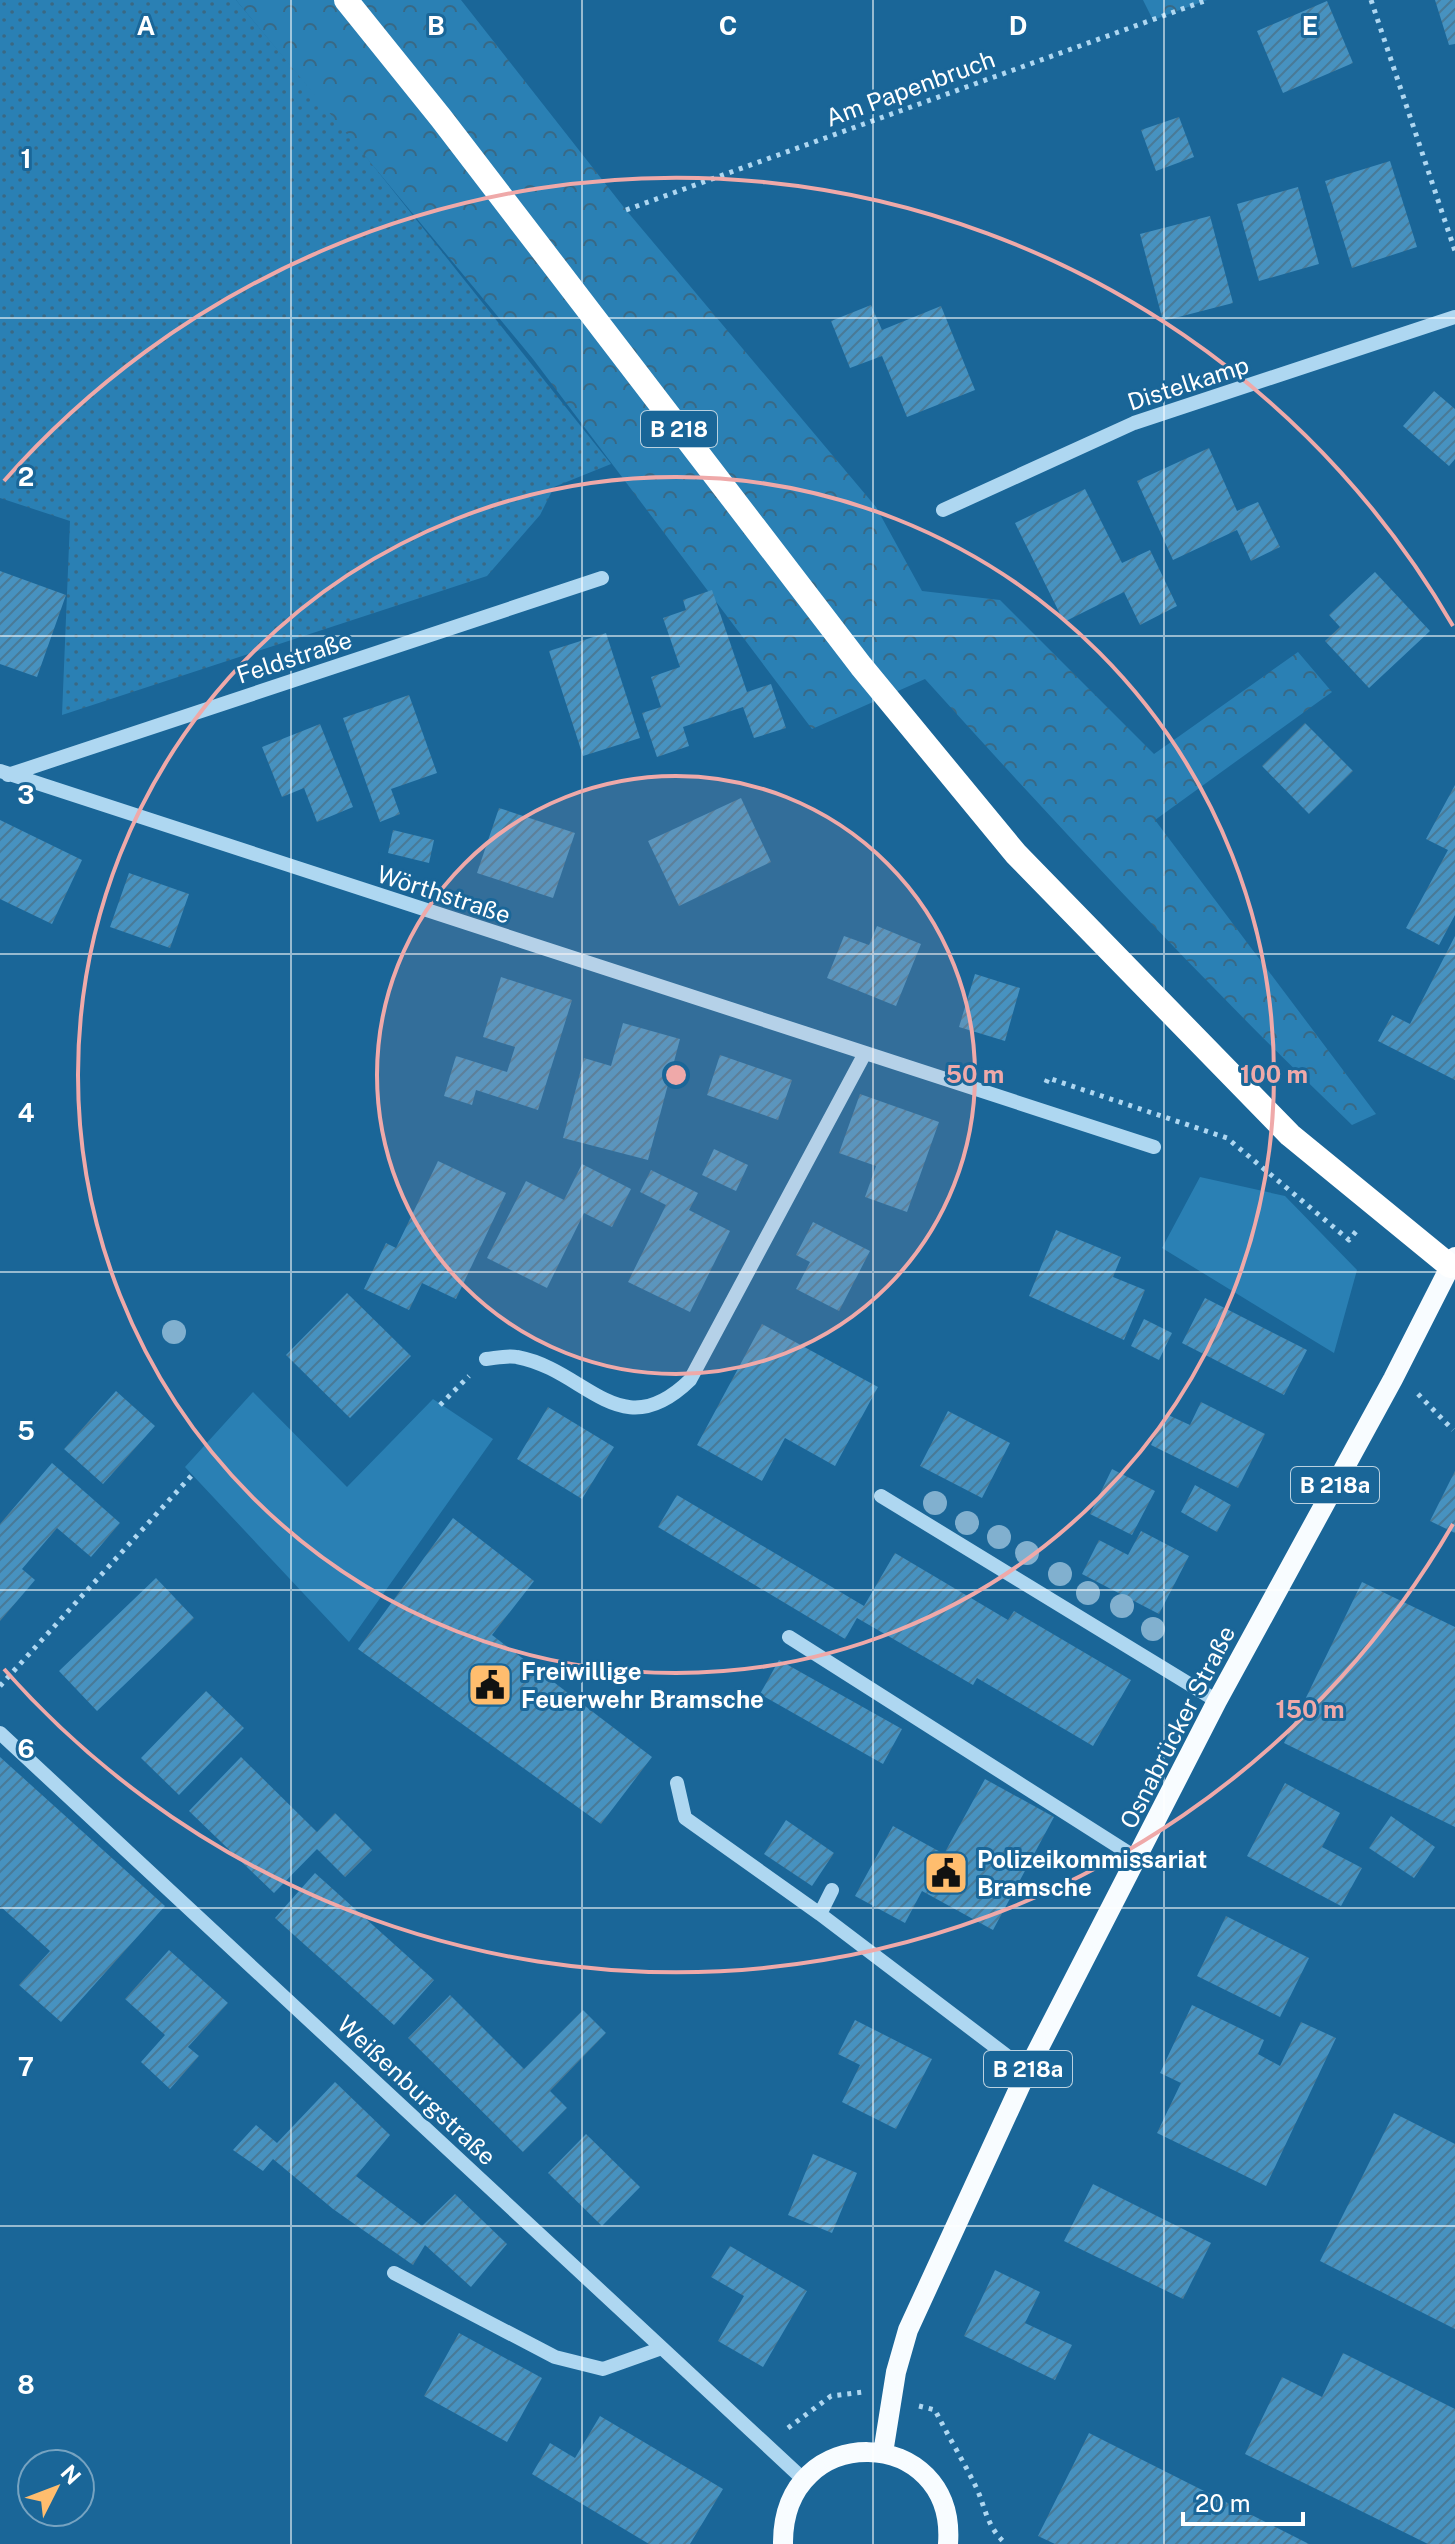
<svg xmlns="http://www.w3.org/2000/svg" width="1455" height="2544" viewBox="0 0 1455 2544" font-family="'Public Sans',sans-serif">
	<style>
		.grass { fill: url(#grass-dots) }
		.forest { fill: url(#forest-crowns) }
		.green { fill: #2a80b4 }
		.building { fill: url(#building-hatch) }
		.lines { fill: none; stroke-linecap: round; stroke-linejoin: round }
		.path { stroke: #aed7f1; stroke-width: 5; stroke-dasharray: 4 6; stroke-linecap: butt }
		.minor { stroke: #aed7f1; stroke-width: 14 }
		.major { stroke: #f8fcff; stroke-width: 20 }
		.highway { stroke: #fff; stroke-width: 24 }
		.tree { fill: #81b0cf }
		.grid { fill: none; stroke: #fff; stroke-width: 2; stroke-opacity: 0.55 }
		.ring { fill: none; stroke: #efa9a9; stroke-width: 4 }
		.labels { text-anchor: middle; dominant-baseline: central; stroke-width: 6; stroke-linejoin: round; paint-order: stroke }
		.shield { fill: #1a6698; stroke: #bad1e0; stroke-width: 2 }
		.shield-label { font-size: 22px; font-weight: bold; fill: #fff }
		.street-label { font-size: 24px; fill: #fff; stroke: #1a6698 }
		.poi-label { font-size: 24px; font-weight: bold; fill: #fff; stroke: #1a6698; text-anchor: start }
		.grid-label { font-size: 26px; text-anchor: middle; font-weight: bold; fill: #fff; stroke: #1a6698; stroke-width: 6; stroke-linejoin: round; paint-order: stroke }
		.centre { fill: #efa9a9; stroke: #1a6698; stroke-width: 4 }
		.ring-label { font-size: 24px; text-anchor: middle; font-weight: bold; fill: #efa9a9; stroke: #1a6698; stroke-width: 6; stroke-linejoin: round; paint-order: stroke }
	</style>
	<defs>
		<pattern id="grass-dots" width="8" height="8" patternUnits="userSpaceOnUse" patternTransform="scale(2)"><rect width="8" height="8" fill="#2a80b4"/><path d="M2 2h.1M6 6h.1" fill="none" stroke="#396985" stroke-width="1.8" stroke-linecap="round"/></pattern>
		<pattern id="forest-crowns" width="20" height="18" patternUnits="userSpaceOnUse" patternTransform="scale(2)"><rect width="20" height="18" fill="#2a80b4"/><path d="M2 6a3 3 0 1 1 6 0M12 15a3 3 0 1 1 6 0" fill="none" stroke="#396985"/></pattern>
		<pattern id="building-hatch" width="6" height="6" patternUnits="userSpaceOnUse" patternTransform="scale(2)"><rect width="6" height="6" fill="#4792c0"/><path d="M-1 1l2-2M0 6l6-6M5 7l2-2" fill="none" stroke="#497a97"/></pattern>
	</defs>
	<rect width="100%" height="100%" fill="#1a6698"/>
	<!-- grass -->
	<path class="grass" d="M0,0H236L348,134L611,464L554,487L540,515L487,576L62,715L70,521L0,498Z"/>
	<!-- forest -->
	<path class="forest" d="M236,0H461L626,210L876,507L922,591L1000,600L1154,754L1298,652L1332,692L1155,820L1376,1114L1352,1125C1203,982 1063,832 925,679L812,729L533,359Z
		M1143,0H1207L1153,20Z"/>
	<!-- green -->
	<path class="green" d="M1200,1177L1285,1196L1357,1270L1334,1353L1162,1248Z
		M253,1392L347,1487L433,1399L493,1439L349,1642L185,1467Z"/>
	<!-- building -->
	<path class="building" d="M1435,0H1455V44L1449,45Z
		M1327,1L1353,63L1283,93L1257,31Z
		M1179,117L1194,157L1156,171L1141,130Z
		M1390,161L1417,247L1352,268L1325,181Z
		M1298,187L1319,264L1259,281L1237,204Z
		M1210,216L1233,303L1163,321L1140,234Z
		M871,305L882,330L941,306L975,390L907,417L882,356L850,368L831,321Z
		M1434,391L1455,409V459L1449,466L1403,426Z
		M1209,448L1237,511L1258,502L1280,547L1251,561L1237,530L1173,560L1137,481Z
		M1085,489L1122,563L1150,550L1177,606L1140,625L1124,592L1064,622L1015,523Z
		M0,571L66,595L37,677L0,664Z
		M1375,572L1430,631L1369,688L1325,641L1340,627L1329,615Z
		M712,590L747,692L771,684L786,728L754,738L743,707L683,727L689,746L657,757L642,713L661,707L651,677L680,667L663,618L686,610L683,600Z
		M606,633L640,738L583,756L549,651Z
		M409,695L437,773L391,789L400,814L380,822L343,718Z
		M1305,723L1353,771L1309,814L1262,766Z
		M320,724L353,807L317,822L304,788L282,797L262,747Z
		M1455,785V915L1439,945L1406,928L1448,850L1426,839Z
		M741,798L771,862L679,906L648,841Z
		M499,808L575,833L553,898L477,873Z
		M0,820L82,860L52,924L0,899Z
		M393,830L434,840L429,863L388,853Z
		M129,873L189,894L170,948L110,927Z
		M877,926L921,944L896,1006L827,978L844,936L869,945Z
		M1455,936V1080L1378,1041L1392,1015L1410,1024Z
		M975,974L1020,988L1005,1041L959,1027Z
		M501,977L572,1000L538,1110L476,1090L472,1105L444,1096L456,1056L507,1072L515,1047L483,1037Z
		M623,1023L680,1039L648,1160L563,1138L584,1058L611,1066Z
		M720,1055L792,1080L778,1120L707,1095Z
		M860,1094L939,1122L907,1212L865,1197L876,1166L839,1153Z
		M714,1149L748,1165L736,1191L702,1175Z
		M438,1161L506,1193L456,1299L422,1283L409,1310L364,1289L386,1243L396,1248Z
		M582,1164L631,1189L612,1227L584,1213L547,1288L487,1258L526,1181L564,1200Z
		M651,1170L698,1193L689,1210L730,1231L690,1312L628,1282L666,1205L640,1192Z
		M813,1222L870,1251L839,1311L796,1289L810,1262L796,1255Z
		M1056,1230L1121,1257L1113,1277L1145,1290L1124,1340L1029,1296Z
		M347,1293L411,1356L350,1418L286,1355Z
		M1205,1298L1307,1350L1284,1395L1182,1343Z
		M1144,1319L1172,1333L1159,1360L1131,1346Z
		M762,1324L878,1387L835,1466L785,1438L762,1481L697,1445Z
		M116,1391L155,1426L103,1484L64,1449Z
		M1201,1402L1265,1434L1238,1488L1151,1445L1166,1414L1190,1425Z
		M548,1407L614,1447L582,1499L517,1459Z
		M948,1411L1010,1443L982,1498L920,1466Z
		M52,1463L120,1523L91,1557L57,1528L22,1569L35,1580L0,1621V1524Z
		M1112,1469L1155,1491L1132,1535L1090,1514Z
		M1455,1471V1533L1430,1521Z
		M1195,1485L1231,1505L1217,1532L1181,1512Z
		M677,1495L864,1606L895,1553L1008,1620L1014,1611L1131,1680L1093,1746L977,1678L973,1685L857,1618L845,1639L658,1527Z
		M453,1518L534,1581L492,1635L652,1757L601,1824L358,1649Z
		M1141,1531L1189,1556L1159,1614L1082,1574L1099,1540L1128,1555Z
		M156,1578L194,1618L97,1711L59,1671Z
		M1362,1582L1455,1627V1827L1284,1743Z
		M779,1660L902,1729L883,1764L760,1694Z
		M206,1691L244,1728L179,1795L141,1758Z
		M0,1757L165,1906L61,2022L19,1985L50,1951L0,1906Z
		M241,1757L317,1832L335,1813L372,1850L345,1877L317,1849L274,1893L189,1811Z
		M985,1779L1054,1817L993,1930L922,1891L905,1923L855,1896L893,1826L944,1854Z
		M1285,1783L1340,1813L1322,1847L1362,1868L1341,1906L1247,1856Z
		M1391,1816L1435,1847L1414,1878L1369,1848Z
		M786,1820L834,1853L812,1886L764,1854Z
		M315,1873L434,1980L394,2025L275,1918Z
		M1226,1916L1309,1958L1280,2017L1197,1976Z
		M169,1950L228,2003L188,2047L199,2056L170,2089L141,2062L165,2035L125,1999Z
		M450,1995L524,2069L583,2010L606,2033L550,2091L567,2108L523,2152L408,2038Z
		M1192,2005L1264,2040L1258,2054L1280,2066L1301,2022L1336,2038L1266,2186L1157,2133L1181,2083L1160,2073Z
		M855,2020L932,2059L896,2129L842,2102L860,2065L838,2054Z
		M335,2082L390,2135L356,2176L422,2226L455,2194L507,2244L471,2287L425,2245L413,2265L333,2209L273,2159L263,2171L233,2150L256,2125L277,2143Z
		M1394,2113L1455,2144V2329L1320,2261Z
		M586,2134L640,2187L602,2226L548,2173Z
		M813,2154L857,2173L832,2233L788,2215Z
		M1093,2184L1211,2243L1183,2299L1064,2241Z
		M730,2246L807,2291L763,2367L718,2341L744,2296L711,2277Z
		M995,2270L1040,2292L1025,2323L1072,2345L1055,2380L964,2336Z
		M459,2333L542,2378L507,2442L424,2396Z
		M1343,2353L1455,2409V2544H1428L1245,2454L1282,2377L1322,2397Z
		M600,2416L723,2489L690,2544H649L532,2474L550,2443L575,2458Z
		M1089,2433L1309,2544H1055L1038,2536Z"/>
	<g class="lines">
		<!-- path -->
		<path class="path" d="M1371,0L1455,251
			M626,210L1207,0
			M1046,1083L1048,1078L1227,1138L1349,1240L1358,1229
			M1418,1394L1453,1430
			M440,1405L469,1376
			M0,1686L192,1475
			M919,2406L935,2410C948,2436 964,2462 977,2489C986,2510 987,2527 1006,2544
			M788,2428L831,2396L863,2392"/>
		<!-- minor -->
		<path class="minor" d="M943,510L1134,423L1455,317
			M0,771L1154,1147
			M8,775L602,578
			M486,1359C496,1358 508,1355 517,1357C587,1370 620,1448 690,1380L864,1055
			M881,1496L1217,1701
			M789,1637L1138,1859
			M0,1733L803,2479
			M677,1783L685,1818L820,1914L1027,2071
			M820,1914L832,1890
			M394,2273L555,2357L603,2369L662,2348"/>
		<!-- major -->
		<path class="major" d="M883,2453L896,2372L908,2330L1027,2071L1217,1701L1393,1379L1455,1257
			M783,2544C782,2418 957,2425 948,2544"/>
		<!-- highway -->
		<path class="highway" d="M346,0L441,118L861,666L1016,854L1290,1135L1450,1266"/>
	</g>
	<!-- trees -->
	<g class="tree">
		<circle cx="174" cy="1332" r="12"/>
		<circle cx="935" cy="1503" r="12"/>
		<circle cx="967" cy="1523" r="12"/>
		<circle cx="999" cy="1537" r="12"/>
		<circle cx="1027" cy="1553" r="12"/>
		<circle cx="1060" cy="1574" r="12"/>
		<circle cx="1088" cy="1593" r="12"/>
		<circle cx="1122" cy="1606" r="12"/>
		<circle cx="1153" cy="1629" r="12"/>
	</g>
	<!-- grid -->
	<path class="grid" d="M291,0V2544M582,0V2544M873,0V2544M1164,0V2544M0,318H1455M0,636H1455M0,954H1455M0,1272H1455M0,1590H1455M0,1908H1455M0,2226H1455"/>
	<!-- distance rings -->
	<circle cx="676" cy="1075" r="299" fill="#efa9a9" fill-opacity=".12"/>
	<g class="ring">
		<circle cx="676" cy="1075" r="299"/>
		<circle cx="676" cy="1075" r="598"/>
		<path d="M1453 1524A897 897 0 0 1 4 1669M4 481A897 897 0 0 1 1453 626"/>
	</g>
	<!-- icons -->
	<defs>
		<g id="civic-square" transform="scale(2.3)"><rect x="-9" y="-9" width="18" height="18" rx="4" fill="#ffbd6e" stroke="#1a6698"/><path d="M-.6-6.5H3V-4.5H.6V-3L4-1V1h2V6H-6V1h2V-1L-.6-3ZM-1.2 2.5V6h2.4V2.5Z" fill="#111"/></g>
	</defs>
	<g fill-rule="evenodd">
		<use href="#civic-square" x="490" y="1685"/>
		<use href="#civic-square" x="946" y="1873"/>
	</g>
	<g class="labels">
		<!-- shield labels -->
		<g class="shield">
			<rect x="641" y="411" width="76" height="36" rx="6"/>
			<rect x="1291" y="1467" width="88" height="36" rx="6"/>
			<rect x="984" y="2051" width="88" height="36" rx="6"/>
		</g>
		<g class="shield-label">
			<text x="679" y="429">B 218</text>
			<text x="1335" y="1485">B 218a</text>
			<text x="1028" y="2069">B 218a</text>
		</g>
		<!-- street labels -->
		<g class="street-label">
			<text transform="translate(910 88) rotate(-20)">Am Papenbruch</text>
			<text transform="translate(1188 383) rotate(-18)">Distelkamp</text>
			<text transform="translate(294 657) rotate(-18)">Feldstraße</text>
			<text transform="translate(444 894) rotate(18)">Wörthstraße</text>
			<text transform="translate(1177 1727) rotate(-63)">Osnabrücker Straße</text>
			<text transform="translate(417 2090) rotate(43)">Weißenburgstraße</text>
		</g>
		<!-- poi labels -->
		<g class="poi-label">
			<text x="521" y="1671">Freiwillige<tspan x="521" dy="28">Feuerwehr Bramsche</tspan></text>
			<text x="977" y="1859">Polizeikommissariat<tspan x="977" dy="28">Bramsche</tspan></text>
		</g>
	</g>
	<g class="grid-label">
		<text x="146" y="35">A</text>
		<text x="436" y="35">B</text>
		<text x="728" y="35">C</text>
		<text x="1018" y="35">D</text>
		<text x="1310" y="35">E</text>
		<text x="26" y="168">1</text>
		<text x="26" y="486">2</text>
		<text x="26" y="804">3</text>
		<text x="26" y="1122">4</text>
		<text x="26" y="1440">5</text>
		<text x="26" y="1758">6</text>
		<text x="26" y="2076">7</text>
		<text x="26" y="2394">8</text>
	</g>
	<circle cx="676" cy="1075" r="12" class="centre"/>
	<g class="ring-label">
		<text x="975" y="1083">50 m</text>
		<text x="1274" y="1083">100 m</text>
		<text x="1310" y="1718">150 m</text>
	</g>
	<!-- north arrow -->
	<g transform="translate(56 2488) rotate(48)"><circle r="38" fill="#1a6698" stroke="#76a3c1" stroke-width="2"/>
	<path d="M0-6L14 30L0 20L-14 30Z" fill="#ffbd6e"/>
	<text y="-12" font-size="22" font-weight="bold" text-anchor="middle" fill="#ffffff">N</text>
	</g>
	<!-- scale -->
	<path d="M1183 2512v12h120v-12" fill="none" stroke="#ffffff" stroke-width="4"/>
	<text x="1195" y="2512" font-size="24" fill="#ffffff" stroke="#1a6698" stroke-width="6" paint-order="stroke">20 m</text>
</svg>
